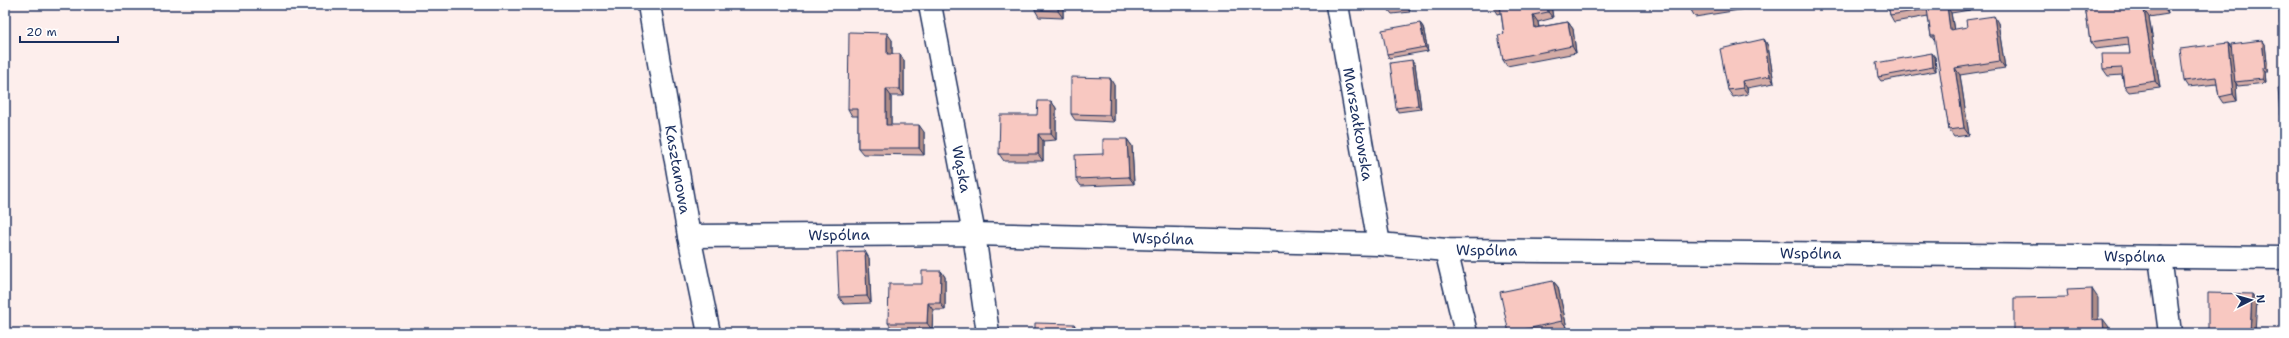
<svg xmlns="http://www.w3.org/2000/svg" width="2289" height="338" viewBox="0 0 2289 338" font-family="'Shantell Sans',sans-serif">
	<style>
		.lines { fill: none; stroke-linecap: round; stroke-linejoin: round }
		.minor-casing { stroke: #1b2f5e; stroke-width: 25 }
		.minor { stroke: #fff; stroke-width: 22 }
		.wall { fill: #d5aca6; stroke: #1b2f5e }
		.shaded-wall { fill: #ae8c87; stroke: #1b2f5e }
		.building { fill: #f8c8c1; stroke: #1b2f5e }
		.labels { text-anchor: middle; dominant-baseline: central; stroke-width: 4; stroke-linejoin: round; paint-order: stroke }
		.street-label { font-size: 15px; fill: #1b2f5e; stroke: #fff }
	</style>
	<rect width="100%" height="100%" fill="#fdeeec"/>
	<filter id="ink" filterUnits="userSpaceOnUse"><feTurbulence type="fractalNoise" baseFrequency=".025" numOctaves="2"/><feDisplacementMap in="SourceGraphic" scale="8" xChannelSelector="R" yChannelSelector="G"/><feConvolveMatrix kernelMatrix="1 2 1 2 8 2 1 2 1" color-interpolation-filters="sRGB"/></filter>
	<g filter="url(#ink)">
		<g class="lines">
			<!-- minor casing -->
			<g class="minor-casing">
				<g id="minor">
					<path id="s1" d="M649,5L689,236L709,333"/>
					<path id="s2" d="M930,5L974,234L988,333"/>
					<path id="s3" d="M1337,5L1379,244"/>
					<path id="s4" d="M689,236L974,234L1379,244L1446,250L2284,258"/>
					<path d="M1446,250L1466,333"/>
					<path d="M2160,257L2170,333"/>
				</g>
			</g>
			<!-- minor -->
			<use href="#minor" class="minor"/>
		</g>
		<!-- wall -->
		<path class="wall" d="M1063,5V18L1039,17L1035,10Z
			M1370,5H1381L1371,7Z
			M1387,5H1409L1410,12L1392,14L1387,8Z
			M1492,5H1551L1553,18L1538,22L1539,27L1568,22L1573,29L1576,53L1507,66L1503,60L1504,34L1501,13L1497,14L1493,7Z
			M1690,5H1771L1695,17L1691,10Z
			M1888,5H1969L1970,10L1951,13L1954,30L1998,23L2005,68L1960,75L1969,135L1954,137L1949,130L1936,43L1931,36L1928,16L1894,22L1890,15Z
			M2085,5H2166L2168,14L2149,17L2160,88L2129,92L2124,86L2122,75L2108,76L2103,69L2130,54L2129,45L2095,49L2090,42Z
			M2284,5V28L2280,23Z
			M1420,23L1423,27L1428,51L1389,58L1387,54Z
			M1764,39L1768,46L1774,83L1747,88L1748,94L1733,97L1728,90Z
			M892,40V54H900L904,61V96H891V125L924,132V155L863,154L858,148V116H852L848,109Z
			M2262,40L2265,44L2268,72H2265L2266,83L2238,86L2236,83L2237,101L2223,103L2219,97L2217,84L2188,87L2184,81L2228,43L2231,47Z
			M1935,57L1936,71L1881,81L1878,77Z
			M1415,64L1421,109L1398,112L1396,108Z
			M1114,85V122L1075,120L1071,114Z
			M2284,88V120L2280,115Z
			M1051,101L1056,108V140L1043,141V161H1004L999,154Z
			M1127,139L1132,146L1134,184L1081,186L1076,179L1103,154Z
			M869,258L871,303L844,304L839,297Z
			M941,271L945,277V310H933L932,330H893L888,323L922,284Z
			M1553,281L1558,287L1567,328L1544,333H1509Z"/>
		<!-- shaded-wall -->
		<path class="shaded-wall" d="M1058,5H1063V18L1058,11Z
			M1405,5H1409L1410,12Z
			M1547,5H1551L1553,18L1548,12Z
			M1966,5H1969L1970,10Z
			M2162,5H2166L2168,14L2163,7Z
			M1947,6L1951,13L1955,37L1950,30Z
			M2144,10L2149,17L2160,88L2155,81Z
			M1533,15L1538,22L1540,35L1535,28Z
			M1994,16L1998,23L2005,68L2000,61Z
			M1568,22L1573,29L1576,53L1572,46Z
			M1420,23L1423,27L1428,51L1425,47Z
			M887,33L892,40V61L887,54Z
			M1764,39L1768,46L1774,83L1770,76Z
			M2262,40L2265,44L2268,72L2265,68Z
			M2228,43L2233,50L2235,82L2236,83L2237,101L2233,94Z
			M1932,53L1935,57L1936,71L1933,67Z
			M900,54L904,61V96L900,89Z
			M1412,60L1415,64L1421,109L1418,105Z
			M1955,68L1960,75L1969,135L1964,128Z
			M2262,68L2265,72L2266,83L2263,79Z
			M1110,78L1114,85V122L1109,115Z
			M1742,81L1747,88L1748,94L1743,88Z
			M886,89L891,96V132L886,125Z
			M1051,101L1056,108V140L1051,134Z
			M919,125L924,132V155L919,148Z
			M1038,134L1043,141V161L1038,154Z
			M1127,139L1132,146L1134,184L1129,177Z
			M865,251L869,258L871,303L867,296Z
			M941,271L945,277V310L940,303Z
			M1553,281L1558,287L1567,328L1562,321Z
			M2092,289L2098,298V328L2092,320Z
			M2252,294L2257,301L2255,333H2250Z
			M928,303L933,310L932,330L927,323Z
			M2103,319L2109,327V333H2104Z
			M1074,324L1078,331V333H1074Z"/>
		<!-- building -->
		<path class="building" d="M1035,5H1058V11L1035,10Z
			M1387,5H1403L1387,8Z
			M1492,5H1547L1548,12L1533,15L1535,28L1568,22L1572,46L1503,60L1498,35L1504,34L1500,5L1493,7Z
			M1690,5H1724L1691,10Z
			M1888,5H1953L1947,6L1950,30L1967,27L1966,20L1994,16L2000,61L1955,68L1964,128L1949,130L1934,36H1931L1927,9L1890,15Z
			M2085,5H2162L2163,7L2144,10L2155,81L2124,86L2122,68L2103,69L2102,54H2130L2128,37L2090,42Z
			M2279,5H2284V22L2280,23Z
			M1420,23L1425,47L1387,54L1382,30Z
			M849,32L887,33V54H900V89H886V125H919V148H858V109H848Z
			M1764,39L1770,76L1742,81L1743,88L1728,90L1720,49Z
			M2262,40L2265,68H2262L2263,79L2235,82L2231,44Z
			M2228,43L2233,94L2219,97L2216,77L2184,81L2180,49Z
			M1932,53L1933,67L1878,77L1876,63Z
			M1412,60L1418,105L1396,108L1390,63Z
			M1071,77L1110,78L1109,115L1071,114Z
			M2278,88H2284V114L2280,115Z
			M1038,101H1051V134H1038V154H999L1000,115H1037Z
			M1103,139H1127L1129,177L1076,179L1075,155L1103,154Z
			M865,251L867,296L839,297L837,252Z
			M922,271H941L940,303H928L927,323H888L889,284H922Z
			M1553,281L1562,321L1509,333L1500,292Z
			M2092,289V320L2103,319L2104,333H2014V298L2068,297L2067,290Z
			M2208,293L2252,294L2250,333H2208Z
			M1035,323L1074,324V333H1035Z"/>
	</g>
	<g class="labels">
		<!-- street labels -->
		<g class="street-label">
			<text stroke="none"><textPath href="#s3" startOffset="121">Marszałkowska</textPath></text>
			<text stroke="none"><textPath href="#s1" startOffset="167">Kasztanowa</textPath></text>
			<text stroke="none"><textPath href="#s2" startOffset="167">Wąska</textPath></text>
			<text stroke="none"><textPath href="#s4" startOffset="150">Wspólna</textPath></text>
			<text stroke="none"><textPath href="#s4" startOffset="474">Wspólna</textPath></text>
			<text stroke="none"><textPath href="#s4" startOffset="798">Wspólna</textPath></text>
			<text stroke="none"><textPath href="#s4" startOffset="1122">Wspólna</textPath></text>
			<text stroke="none"><textPath href="#s4" startOffset="1446">Wspólna</textPath></text>
		</g>
	</g>
	<!-- margin -->
	<rect width="2289" height="338" fill="none" stroke="#fff" stroke-width="20"/>
	<rect x="10" y="10" width="2269" height="318" fill="none" stroke="#1b2f5e" stroke-width="1.5" filter="url(#ink)"/>
	<!-- north arrow -->
	<g transform="translate(2251 300) rotate(84)" stroke="#ffffff" stroke-width="3" paint-order="stroke">
	<path d="M0-3L7 15L0 10L-7 15Z" fill="#1b2f5e"/>
	<text y="-6" font-size="11" font-weight="bold" text-anchor="middle" fill="#1b2f5e">N</text>
	</g>
	<!-- scale -->
	<path d="M20 36v6h98v-6" fill="none" stroke="#1b2f5e" stroke-width="2"/>
	<text x="26" y="36" font-size="12" fill="#1b2f5e" stroke="#ffffff" stroke-width="3" paint-order="stroke">20 m</text>
</svg>
